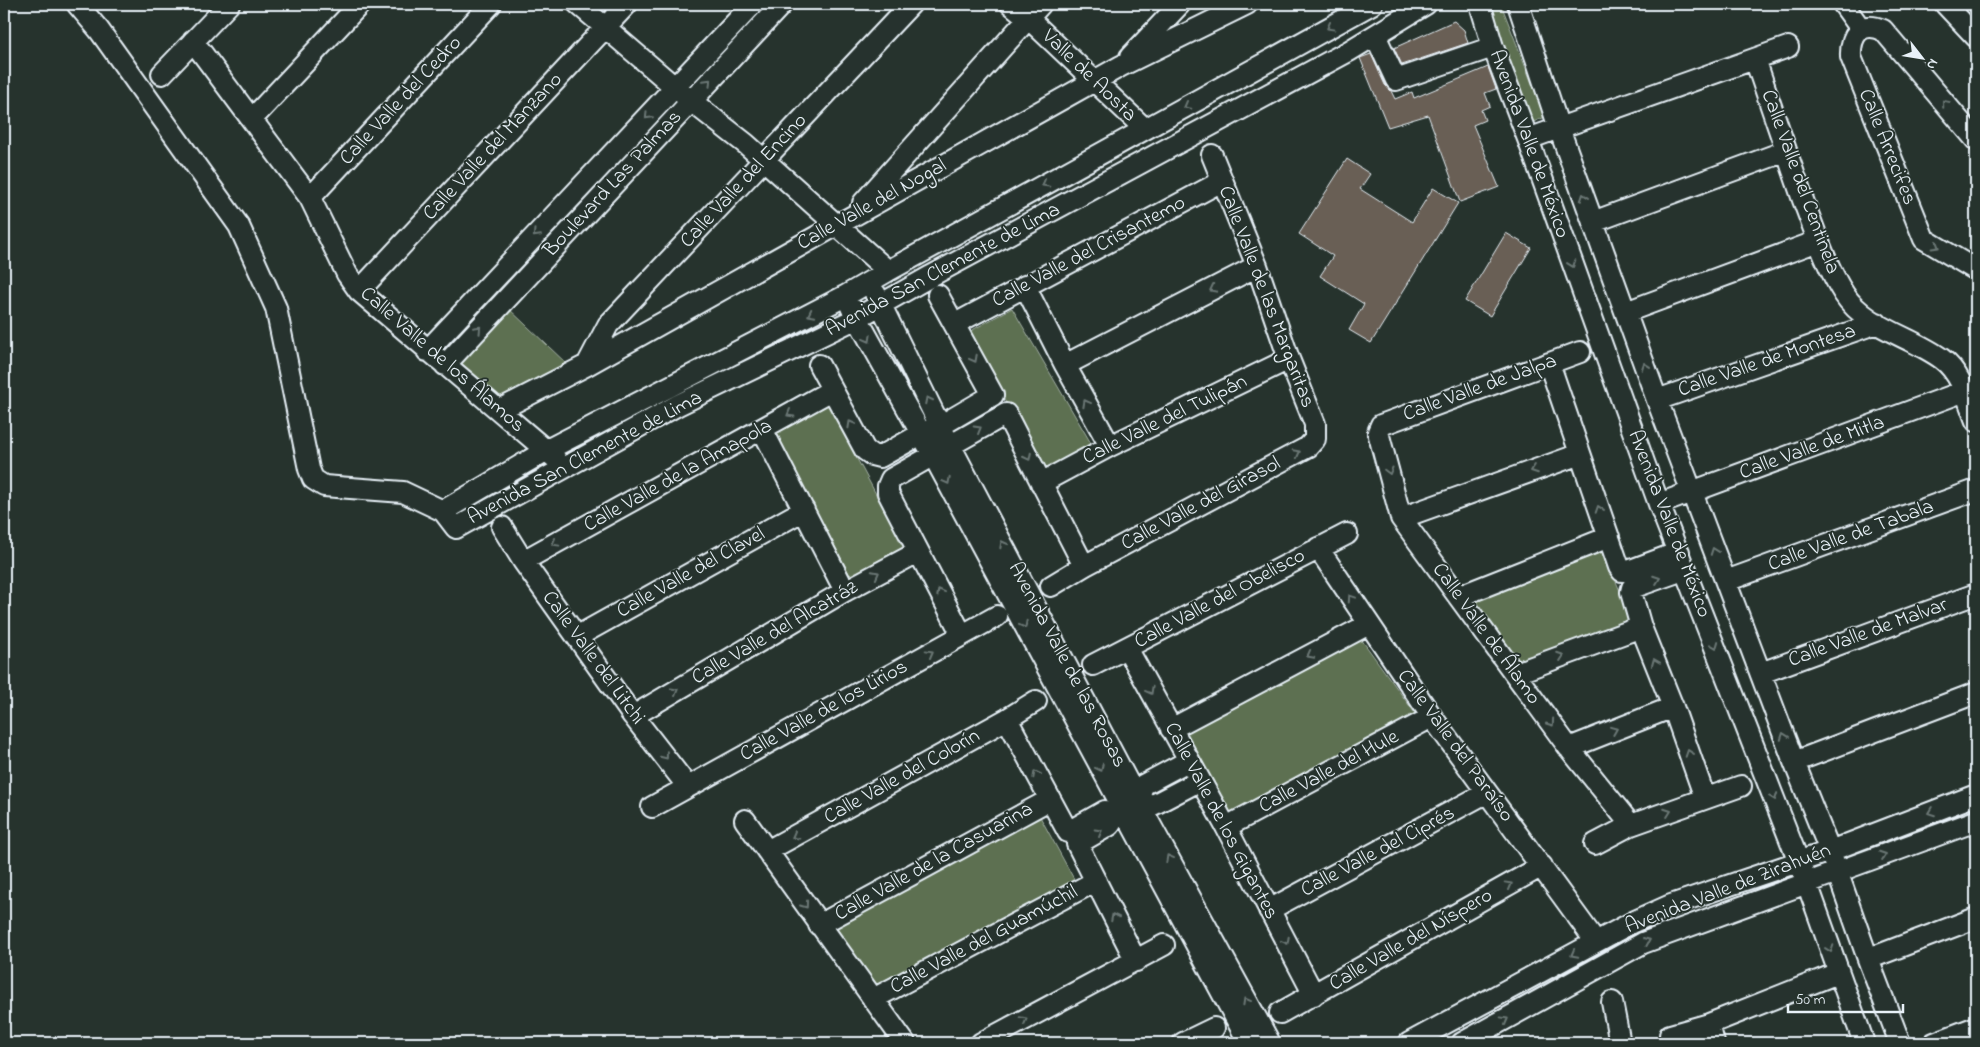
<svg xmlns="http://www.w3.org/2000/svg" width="1980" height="1047" viewBox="0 0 1980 1047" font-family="'Indie Flower',sans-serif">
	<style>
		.green { fill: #5d6f51; stroke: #a2b0a4 }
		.building { fill: #695f54; stroke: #e8f1f8 }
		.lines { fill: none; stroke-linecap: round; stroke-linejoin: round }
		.minor-casing { stroke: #e8f1f8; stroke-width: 24 }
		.minor { stroke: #26332d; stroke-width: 20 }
		.oneway { stroke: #6a7674 }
		.labels { text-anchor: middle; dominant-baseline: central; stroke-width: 4; stroke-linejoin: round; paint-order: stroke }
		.street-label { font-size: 21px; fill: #e8f1f8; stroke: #26332d }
	</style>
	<rect width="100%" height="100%" fill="#26332d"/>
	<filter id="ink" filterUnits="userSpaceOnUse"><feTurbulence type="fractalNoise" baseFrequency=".02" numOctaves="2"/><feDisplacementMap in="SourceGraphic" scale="10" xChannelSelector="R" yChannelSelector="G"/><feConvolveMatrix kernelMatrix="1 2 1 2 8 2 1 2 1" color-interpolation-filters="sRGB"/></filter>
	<g filter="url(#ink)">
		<!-- green -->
		<path class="green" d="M1484,4H1501L1545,117L1531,123Z
			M506,306L568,365L498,401L456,361Z
			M1012,308L1092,445L1044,471L967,333Z
			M828,405L905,548L852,579L775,433Z
			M1602,550L1636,627L1515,665L1473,602Z
			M1361,639L1417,716L1227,817L1182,730Z
			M1038,813L1075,881L877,986L831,926Z"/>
		<!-- building -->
		<path class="building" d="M1454,21L1464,30L1468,43L1402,65L1394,48Z
			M1371,54L1385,85L1391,91L1395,99L1412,92L1414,98L1488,67L1496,89L1485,93L1490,106L1481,110L1485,120L1473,125L1499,187L1460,202L1428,115L1388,127L1360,58Z
			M1347,159L1370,174L1360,189L1412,222L1433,188L1458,203L1371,343L1349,330L1364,304L1320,276L1333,256L1299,234Z
			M1506,233L1531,248L1490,316L1465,301Z"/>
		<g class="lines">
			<!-- minor casing -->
			<g class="minor-casing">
				<path id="minor" d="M77,4L99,30L239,226L276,308L309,469L313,479L324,486L403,492L443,511
					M578,4L691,101L746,144L888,271
					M1011,4L1028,18L1145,129
					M1372,4L888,271L845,296L547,450L443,511L456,528L678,405L857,318L931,276L1349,51L1426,4
					M1480,4L1493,47L1528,139L1659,504L1807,883L1864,1043
					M1518,4L1559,128L1657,400L1794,762L1830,851L1868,959L1900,1043
					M1843,4L1861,29
					M1945,4L1976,37
					M1375,35L1396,80L1493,47
					M193,41L310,198L347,274L359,291L555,458
					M1130,57L1180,4
					M1755,59C1771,106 1787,153 1803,200C1815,231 1826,266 1844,294C1866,328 1911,336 1942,359C1961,373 1968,400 1976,421
					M162,74L229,4
					M252,119L360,4
					M1528,139L1788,47
					M1976,140L1883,30C1860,20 1850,36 1851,57L1924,239L1976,270
					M310,198L491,4
					M863,203L1041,4
					M1593,222L1786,151
					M1025,286L1065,365L1110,446
					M359,291L627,4
					M875,293L940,426L1150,824L1270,1043
					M851,307L933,455L1249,1043
					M1626,312L1818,241
					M955,324L1222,181
					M427,351L753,4
					M1580,352L1381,425L1378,432L1401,518L1569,748L1631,825
					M1549,363L1619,567L1622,571H1628L1679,552
					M445,365L782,4
					M587,365L608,325L911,4
					M819,365L865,450L872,455L880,457L921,434L940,426L993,395L938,295
					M1065,365L1257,266
					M1657,400L1877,323
					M499,410L587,365L1121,66L1247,4
					M762,429L845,591
					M1041,483L1110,446L1289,359
					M1659,504L1965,391
					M1401,518L1580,454
					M502,527L523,561L633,716L688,787
					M1318,548L1432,717L1596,942
					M523,561L832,390
					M1686,569L1632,588L1631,592L1641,627L1673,707L1705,798
					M1726,581L1976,490
					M1051,586L1084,566L1308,447L1315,439V424L1289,359L1257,266L1212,155
					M1460,596L1609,537
					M962,635L888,493V486L891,479L1006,414L1084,566
					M578,636L804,510
					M1127,648L1226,827L1314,995
					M1093,665L1347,534
					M1516,673L1641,627
					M1761,673L1976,594
					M633,716L845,591L918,552
					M1007,719L1068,832L1105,811L1117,814
					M1171,729L1369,624
					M1569,748L1673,707
					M1794,762L1976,693
					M1138,801L1153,805L1199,781
					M1138,801L1143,785L1188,761
					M1133,804L1117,814L1110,825L1077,844L1136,961
					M652,807L997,616
					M745,820L905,1043
					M1226,827L1432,717
					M1595,844L1631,825L1741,786
					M767,851L1007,719L1036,701
					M1269,910L1486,793
					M819,925L1049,800
					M1868,959L1976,918
					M873,999L1096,881
					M1612,1002L1620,1043
					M1280,1013L1542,866
					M1709,1024L1714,1043
					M1670,1035L1709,1024L1838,973
					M981,1043L1164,945
					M1183,1043L1214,1028
					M1409,1043L1633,922L1671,905L1830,851L1976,795
					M1462,1043L1643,943L1976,821
					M1934,1043L1976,1027"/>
			</g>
			<!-- minor -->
			<use href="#minor" class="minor"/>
		</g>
		<!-- one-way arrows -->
		<defs><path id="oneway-chevron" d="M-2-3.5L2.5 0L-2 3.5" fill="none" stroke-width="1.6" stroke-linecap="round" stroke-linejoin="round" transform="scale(1.25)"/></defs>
		<g class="oneway">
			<use href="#oneway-chevron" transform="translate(1330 27) rotate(151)"/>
			<use href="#oneway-chevron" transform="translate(708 82) rotate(-47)"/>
			<use href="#oneway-chevron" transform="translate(1945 103) rotate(-130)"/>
			<use href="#oneway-chevron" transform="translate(1187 106) rotate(151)"/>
			<use href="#oneway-chevron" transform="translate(648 116) rotate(133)"/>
			<use href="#oneway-chevron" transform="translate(1045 184) rotate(151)"/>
			<use href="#oneway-chevron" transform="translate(1584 197) rotate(-110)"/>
			<use href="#oneway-chevron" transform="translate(536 234) rotate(133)"/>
			<use href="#oneway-chevron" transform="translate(1936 246) rotate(31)"/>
			<use href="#oneway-chevron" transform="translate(1572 264) rotate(70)"/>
			<use href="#oneway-chevron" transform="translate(1213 289) rotate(153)"/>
			<use href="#oneway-chevron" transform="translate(811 314) rotate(153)"/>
			<use href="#oneway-chevron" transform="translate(478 329) rotate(-47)"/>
			<use href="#oneway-chevron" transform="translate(868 339) rotate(61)"/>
			<use href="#oneway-chevron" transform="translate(974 359) rotate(62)"/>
			<use href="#oneway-chevron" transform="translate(1645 366) rotate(-109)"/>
			<use href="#oneway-chevron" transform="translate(928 400) rotate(-117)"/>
			<use href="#oneway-chevron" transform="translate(1086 403) rotate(-119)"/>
			<use href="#oneway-chevron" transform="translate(790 414) rotate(150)"/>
			<use href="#oneway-chevron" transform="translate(851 424) rotate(-119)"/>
			<use href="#oneway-chevron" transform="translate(978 429) rotate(-30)"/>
			<use href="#oneway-chevron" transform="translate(1297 453) rotate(-28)"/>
			<use href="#oneway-chevron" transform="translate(1028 457) rotate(63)"/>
			<use href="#oneway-chevron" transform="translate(1534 470) rotate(160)"/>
			<use href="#oneway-chevron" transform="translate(1389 471) rotate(75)"/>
			<use href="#oneway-chevron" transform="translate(947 481) rotate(62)"/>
			<use href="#oneway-chevron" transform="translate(1599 509) rotate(-109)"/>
			<use href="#oneway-chevron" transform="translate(555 543) rotate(151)"/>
			<use href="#oneway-chevron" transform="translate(1003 544) rotate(-118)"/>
			<use href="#oneway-chevron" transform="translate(1714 551) rotate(-110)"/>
			<use href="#oneway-chevron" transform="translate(876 574) rotate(-28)"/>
			<use href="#oneway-chevron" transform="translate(1657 579) rotate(-20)"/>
			<use href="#oneway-chevron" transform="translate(940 592) rotate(-118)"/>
			<use href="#oneway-chevron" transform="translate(1351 598) rotate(-124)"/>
			<use href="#oneway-chevron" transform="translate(1024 625) rotate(62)"/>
			<use href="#oneway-chevron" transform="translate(1715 645) rotate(69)"/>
			<use href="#oneway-chevron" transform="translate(930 653) rotate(-29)"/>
			<use href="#oneway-chevron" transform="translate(1310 655) rotate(152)"/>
			<use href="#oneway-chevron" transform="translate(1561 656) rotate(-20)"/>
			<use href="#oneway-chevron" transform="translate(1655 662) rotate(-112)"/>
			<use href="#oneway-chevron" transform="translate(675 691) rotate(-30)"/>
			<use href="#oneway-chevron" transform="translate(1150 691) rotate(61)"/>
			<use href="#oneway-chevron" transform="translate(1551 723) rotate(55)"/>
			<use href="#oneway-chevron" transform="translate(1614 730) rotate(-22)"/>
			<use href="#oneway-chevron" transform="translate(1784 736) rotate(-110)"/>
			<use href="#oneway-chevron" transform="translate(1689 753) rotate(-109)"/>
			<use href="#oneway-chevron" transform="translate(665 756) rotate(52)"/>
			<use href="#oneway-chevron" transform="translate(1100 768) rotate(62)"/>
			<use href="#oneway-chevron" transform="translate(1036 774) rotate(-118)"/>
			<use href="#oneway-chevron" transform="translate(1774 797) rotate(69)"/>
			<use href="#oneway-chevron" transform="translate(1668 812) rotate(-20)"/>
			<use href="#oneway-chevron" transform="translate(1931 812) rotate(159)"/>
			<use href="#oneway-chevron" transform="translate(1099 832) rotate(-30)"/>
			<use href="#oneway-chevron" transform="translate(795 836) rotate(151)"/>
			<use href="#oneway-chevron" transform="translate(1883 855) rotate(-20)"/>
			<use href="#oneway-chevron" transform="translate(1169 858) rotate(-119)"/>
			<use href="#oneway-chevron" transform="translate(1509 885) rotate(-29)"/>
			<use href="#oneway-chevron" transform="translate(805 905) rotate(54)"/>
			<use href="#oneway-chevron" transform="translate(1114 917) rotate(-117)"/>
			<use href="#oneway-chevron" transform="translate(1286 941) rotate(62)"/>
			<use href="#oneway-chevron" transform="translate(1647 941) rotate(-23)"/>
			<use href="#oneway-chevron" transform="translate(1830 949) rotate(71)"/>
			<use href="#oneway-chevron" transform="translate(1574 954) rotate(152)"/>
			<use href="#oneway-chevron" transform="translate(1246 1001) rotate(-119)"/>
			<use href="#oneway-chevron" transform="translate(1024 1020) rotate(-28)"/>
			<use href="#oneway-chevron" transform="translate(1505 1020) rotate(-29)"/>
		</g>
	</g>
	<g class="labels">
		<!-- street labels -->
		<g class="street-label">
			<text transform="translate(1089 76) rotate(44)">Valle de Aosta</text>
			<text transform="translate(401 101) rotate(-47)">Calle Valle del Cedro</text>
			<text transform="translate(1529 144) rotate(70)">Avenida Valle de México</text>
			<text transform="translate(493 147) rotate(-47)">Calle Valle del Manzano</text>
			<text transform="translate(1887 147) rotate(68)">Calle Arrecifes</text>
			<text transform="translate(744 181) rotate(-47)">Calle Valle del Encino</text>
			<text transform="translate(1800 182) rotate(70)">Calle Valle del Centinela</text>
			<text transform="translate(613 184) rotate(-47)">Boulevard Las Palmas</text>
			<text transform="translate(872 205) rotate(-29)">Calle Valle del Nogal</text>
			<text transform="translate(1089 252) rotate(-28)">Calle Valle del Crisantemo</text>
			<text transform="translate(943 270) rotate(-28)">Avenida San Clemente de Lima</text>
			<text transform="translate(1266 297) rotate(69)">Calle Valle de las Margaritas</text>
			<text transform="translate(442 360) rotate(41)">Calle Valle de los Álamos</text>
			<text transform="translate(1767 361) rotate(-19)">Calle Valle de Montesa</text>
			<text transform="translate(1480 388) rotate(-20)">Calle Valle de Jalpa</text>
			<text transform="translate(1165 420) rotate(-26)">Calle Valle del Tulipán</text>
			<text transform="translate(1812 448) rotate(-20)">Calle Valle de Mitla</text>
			<text transform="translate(585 458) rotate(-28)">Avenida San Clemente de Lima</text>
			<text transform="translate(678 476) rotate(-29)">Calle Valle de la Amapola</text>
			<text transform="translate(1201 504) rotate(-28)">Calle Valle del Girasol</text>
			<text transform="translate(1669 524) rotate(69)">Avenida Valle de México</text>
			<text transform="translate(1851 536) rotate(-20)">Calle Valle de Tabala</text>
			<text transform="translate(691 573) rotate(-29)">Calle Valle del Clavel</text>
			<text transform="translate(1220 599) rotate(-28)">Calle Valle del Obelisco</text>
			<text transform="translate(775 633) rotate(-30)">Calle Valle del Alcatráz</text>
			<text transform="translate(1868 633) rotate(-20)">Calle Valle de Malvar</text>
			<text transform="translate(1486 634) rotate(54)">Calle Valle de Álamo</text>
			<text transform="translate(593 658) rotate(54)">Calle Valle del Litchi</text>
			<text transform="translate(1067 665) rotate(62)">Avenida Valle de las Rosas</text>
			<text transform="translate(824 711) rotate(-29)">Calle Valle de los Lirios</text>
			<text transform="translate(1455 746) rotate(54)">Calle Valle del Paraíso</text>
			<text transform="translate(1329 772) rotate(-28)">Calle Valle del Hule</text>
			<text transform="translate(902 777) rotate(-29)">Calle Valle del Colorín</text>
			<text transform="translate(1221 821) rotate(62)">Calle Valle de los Gigantes</text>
			<text transform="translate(1378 852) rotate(-28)">Calle Valle del Ciprés</text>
			<text transform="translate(934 862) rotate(-29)">Calle Valle de la Casuarina</text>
			<text transform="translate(1728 889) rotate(-21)">Avenida Valle de Zirahuén</text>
			<text transform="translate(984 940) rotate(-28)">Calle Valle del Guamúchil</text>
			<text transform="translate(1411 940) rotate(-30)">Calle Valle del Níspero</text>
		</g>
	</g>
	<!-- margin -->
	<rect width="1980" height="1047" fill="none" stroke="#26332d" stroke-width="20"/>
	<rect x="10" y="10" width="1960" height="1027" fill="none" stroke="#e8f1f8" stroke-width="2" filter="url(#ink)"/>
	<!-- north arrow -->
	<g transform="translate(1922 58) rotate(121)" stroke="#26332d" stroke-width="4" paint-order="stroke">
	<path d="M0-4L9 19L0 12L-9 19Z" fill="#e8f1f8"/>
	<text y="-8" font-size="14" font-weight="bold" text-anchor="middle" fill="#e8f1f8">N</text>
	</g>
	<!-- scale -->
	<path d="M1788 1004v8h115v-8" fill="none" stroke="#e8f1f8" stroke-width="2.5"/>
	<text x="1795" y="1004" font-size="15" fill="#e8f1f8" stroke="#26332d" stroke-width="4" paint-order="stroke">50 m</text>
</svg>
